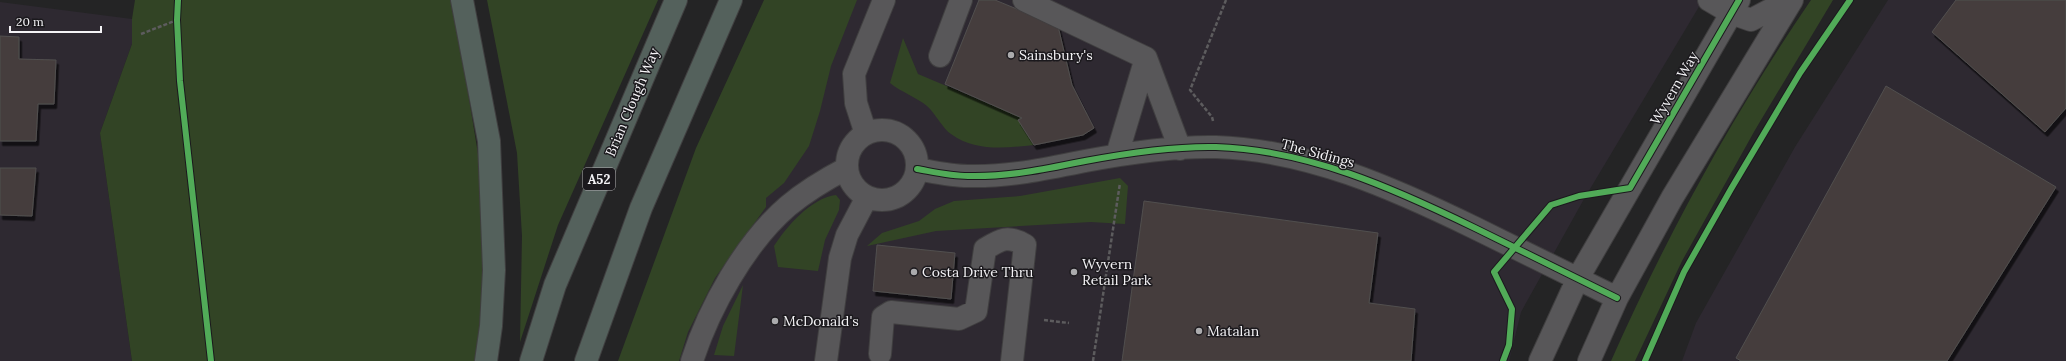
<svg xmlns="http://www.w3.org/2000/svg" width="2066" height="361" viewBox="0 0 2066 361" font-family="Lora,serif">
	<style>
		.built { fill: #2e2931 }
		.green { fill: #324425 }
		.building { fill: #453e3c; stroke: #514f4f; filter: url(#shadow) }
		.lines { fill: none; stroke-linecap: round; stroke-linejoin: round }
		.minor-casing { stroke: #403f40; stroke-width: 24 }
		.highway-casing { stroke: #403f40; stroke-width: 24 }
		.path { stroke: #5d5c5e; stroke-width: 2.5; stroke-dasharray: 4 2; stroke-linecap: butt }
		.minor { stroke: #585759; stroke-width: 22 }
		.highway { stroke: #54615c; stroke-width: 22 }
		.cycleway-casing { stroke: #1b191d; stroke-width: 8 }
		.cycleway { stroke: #51ab58; stroke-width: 6 }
		.poi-dot { fill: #ababad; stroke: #1b191d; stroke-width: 1.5 }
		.labels { text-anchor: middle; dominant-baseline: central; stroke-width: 3; stroke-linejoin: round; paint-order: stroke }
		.shield { fill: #1b191d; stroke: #b3b2b5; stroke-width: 1 }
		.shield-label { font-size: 13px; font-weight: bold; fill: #f4f3f6 }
		.poi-label { font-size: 14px; fill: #f4f3f6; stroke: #1b191d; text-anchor: start }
		.street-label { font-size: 14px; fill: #f4f3f6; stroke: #1b191d }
	</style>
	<defs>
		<filter id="shadow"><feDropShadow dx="2.5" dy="4.5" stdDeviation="0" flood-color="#0009"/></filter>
	</defs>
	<rect width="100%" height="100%" fill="#242425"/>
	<!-- built -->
	<path class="built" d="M827,0H1703L1584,199L1521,312L1509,361H669Z
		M1888,0H2066V361H1682L1696,323L1795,147Z
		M0,2L132,19V44L100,133L132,361H0Z"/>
	<!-- green -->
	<path class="green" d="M135,0H453L478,154L485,235L480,361H132L100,133L132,44V19Z
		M487,0H658L558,225L520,342L522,236L517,153Z
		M764,0H857L831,66L820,111L809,146L784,183L766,198V207L715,278L688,332L679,361H618L696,148Z
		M1811,0H1833L1755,130L1682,261L1635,361H1611C1667,235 1733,114 1811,0Z
		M903,38L918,74L1022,118L1019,121L1034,145C1005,148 976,152 951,134C944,130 935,113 927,106C916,97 901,92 890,83Z
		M1120,178L1128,186L1125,224L1091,222L936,231L867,246L882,233L919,221L935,209L954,201L1020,196Z
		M836,195L840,200L839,210L825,240L818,271L778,267L774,246C787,226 811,198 836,195Z
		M743,285L734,356L714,355L723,326Z"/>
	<!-- building -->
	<path class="building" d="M979,0H995L1058,26L1072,85L1094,128L1083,135L1034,145L1018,120L1022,118L945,84Z
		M1956,0H2066V108L2045,132L1932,32Z
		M0,36L19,37V59L56,60L54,104H38L36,141H0Z
		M1886,86L2056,187L1947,361H1741L1736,358Z
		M0,168H36L32,216L0,215Z
		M1144,201L1378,233L1369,303L1415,309L1411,361H1122Z
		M877,245L955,253L951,299L873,291Z"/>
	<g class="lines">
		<!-- minor casing -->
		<g class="minor-casing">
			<path id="minor" d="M1024,0L1146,58L1180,149
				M1709,0L1731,13L1751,20L1789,0
				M940,56L961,0
				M847 165a35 35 0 1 1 70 0a35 35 0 1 1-70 0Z
				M866,134L856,103L854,74L884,0
				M1117,155L1146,58
				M917,169C934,172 951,176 968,176C1008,177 1046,169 1085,161C1127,153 1173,146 1216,147C1308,150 1393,188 1475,228C1522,251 1569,274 1617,298
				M880,354L883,317L891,312L959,319L976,311L985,249C1001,239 1008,235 1025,245L1012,361
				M692,361C709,308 745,243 788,206C806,191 826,179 847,168
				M826,361L840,258L847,235L867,197
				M1540,361L1578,278L1739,0
				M1589,361L1617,298L1672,198L1792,0"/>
		</g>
		<!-- highway casing -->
		<g class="highway-casing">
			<path id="highway" d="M462,0L489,141L494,270L491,326L486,361
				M531,361L555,285L676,0
				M586,361L641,208L731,0"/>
		</g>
		<!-- path -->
		<path class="path" d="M141,34L177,20
			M1213,121L1212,117L1190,90L1226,0
			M1044,320L1069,323
			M1093,361L1120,183"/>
		<!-- minor -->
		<use href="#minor" class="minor"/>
		<!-- highway -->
		<use href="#highway" class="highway"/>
		<!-- cycleway casing -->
		<g class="cycleway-casing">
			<path id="cycleway" d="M178,0L177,20L180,81L211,361
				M917,169C934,172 951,176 968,176C1008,177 1046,169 1085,161C1127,153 1173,146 1216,147C1308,150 1393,188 1475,228C1522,251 1569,274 1617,298
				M1503,361L1509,345L1512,309L1494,272L1551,205L1579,196L1630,188L1739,0
				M1645,361L1684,272L1731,189L1800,73L1850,0"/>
		</g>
		<!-- cycleway -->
		<use href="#cycleway" class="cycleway"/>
	</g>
	<!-- markers -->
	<g class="poi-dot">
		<circle cx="1011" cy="55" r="4"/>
		<circle cx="914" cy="272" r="4"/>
		<circle cx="1074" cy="272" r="4"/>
		<circle cx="775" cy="321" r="4"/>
		<circle cx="1199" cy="331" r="4"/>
	</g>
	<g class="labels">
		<!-- shield labels -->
		<rect class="shield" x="583" y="168" width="32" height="22" rx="3"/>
		<g class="shield-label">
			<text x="599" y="179">A52</text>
		</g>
		<!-- poi labels -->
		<g class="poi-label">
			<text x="1019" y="55">Sainsbury's</text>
			<text x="1082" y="264">Wyvern<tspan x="1082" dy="16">Retail Park</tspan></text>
			<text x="922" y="272">Costa Drive Thru</text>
			<text x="783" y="321">McDonald's</text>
			<text x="1207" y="331">Matalan</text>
		</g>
		<!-- street labels -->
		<g class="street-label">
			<text transform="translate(1674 88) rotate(-60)">Wyvern Way</text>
			<text transform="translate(632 102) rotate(-67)">Brian Clough Way</text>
			<text transform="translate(1318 153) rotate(15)">The Sidings</text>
		</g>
	</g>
	<!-- scale -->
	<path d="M10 26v6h91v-6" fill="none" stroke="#f4f3f6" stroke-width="2"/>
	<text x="16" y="26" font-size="12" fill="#f4f3f6" stroke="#1b191d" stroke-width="3" paint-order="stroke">20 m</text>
</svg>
